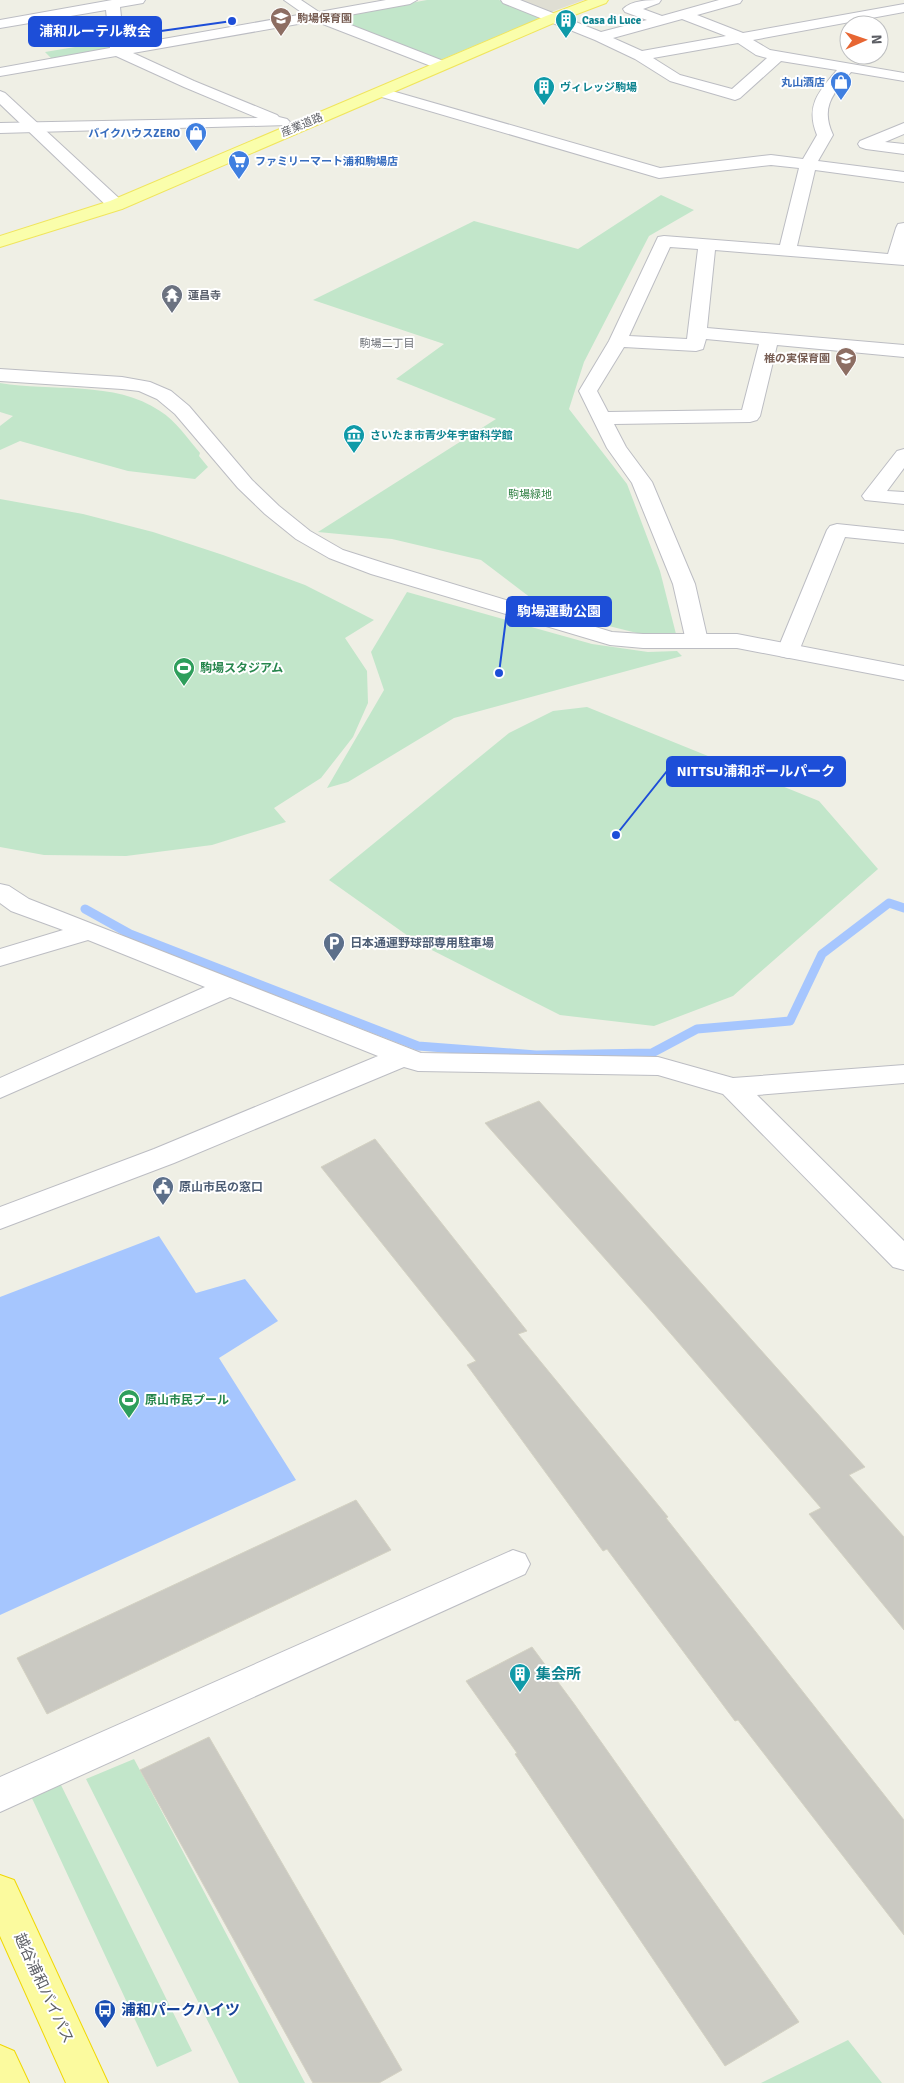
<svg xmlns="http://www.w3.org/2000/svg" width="904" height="2083" viewBox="0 0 904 2083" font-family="Signika,'Noto Sans JP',sans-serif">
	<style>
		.education { fill: #dfded3 }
		.green { fill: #c2e6ca }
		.water { fill: #a6c6fe }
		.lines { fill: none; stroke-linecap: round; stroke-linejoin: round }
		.stream { stroke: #a6c6fe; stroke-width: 9 }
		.building { fill: #cac9c2; stroke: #d4d2c3 }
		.minor-casing { stroke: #bcbdc3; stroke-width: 2 }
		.tertiary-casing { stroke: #bcbdc3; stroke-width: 2 }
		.primary-casing { stroke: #f0e55d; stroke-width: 2 }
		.trunk-casing { stroke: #f1d803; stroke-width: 2 }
		.minor { fill: #fff; fill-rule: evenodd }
		.tertiary { fill: #fff; fill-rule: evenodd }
		.primary { fill: #fafeab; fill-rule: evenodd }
		.trunk { fill: #fbfa9e; fill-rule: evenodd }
		.labels { text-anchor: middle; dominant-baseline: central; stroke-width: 4; stroke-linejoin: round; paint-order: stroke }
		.far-education-label { font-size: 11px; font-weight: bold; fill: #785e54; stroke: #fff; text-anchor: start }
		.far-culture-label { font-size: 11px; font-weight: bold; fill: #0d838f; stroke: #fff; text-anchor: start }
		.far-shop-label { font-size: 11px; font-weight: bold; fill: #366cbe; stroke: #fff; text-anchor: end }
		.far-street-label { font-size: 11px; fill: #5d5f65; stroke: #fff }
		.far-worship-label { font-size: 11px; font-weight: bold; fill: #5b616d; stroke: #fff; text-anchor: start }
		.far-neighbourhood-label { font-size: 11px; fill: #6e7177; stroke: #fff }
		.far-park-label { font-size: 11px; fill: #368449; stroke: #fff }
		.leisure-label { font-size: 12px; font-weight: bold; fill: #27864d; stroke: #fff; text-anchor: start }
		.service-label { font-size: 12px; font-weight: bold; fill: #4e5e75; stroke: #fff; text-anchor: start }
		.near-culture-label { font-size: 15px; font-weight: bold; fill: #0d838f; stroke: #fff; text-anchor: start }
		.near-street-label { font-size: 15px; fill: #5d5f65; stroke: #fff }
		.near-transit-label { font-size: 15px; font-weight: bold; fill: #164399; stroke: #fff; text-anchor: start }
		.leader { fill: none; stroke: #1d4ed8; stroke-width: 2 }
		.callout-dot { fill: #1d4ed8; stroke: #fff; stroke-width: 2 }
		.callout { fill: #1d4ed8; stroke: #1d4ed8; stroke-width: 2 }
		.callout-label { font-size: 14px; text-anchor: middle; font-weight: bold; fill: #fff }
	</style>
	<rect width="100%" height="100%" fill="#efefe5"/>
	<!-- education -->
	<path class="education" d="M521,0H584L551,12Z"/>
	<!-- green -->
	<path class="green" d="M427,0H499L536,16L538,19L443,59H436L332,17Z
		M111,41L112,49L54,61L45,52Z
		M661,195L694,210L649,236L584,362L569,409L627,484L660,571L676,634L637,633L548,611L481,560L392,539L318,532L496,419L396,379L444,344L313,300L474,221L578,249Z
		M0,383C51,392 115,380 160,411C176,421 188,439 200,453L199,456L208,467L195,479L128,471L20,441L0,450V426L13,416L0,412Z
		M0,499L83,514L153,532L223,555L305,585L374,620L345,638L367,671L368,703L353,737L321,778L274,808L286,822L212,845L126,856L44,855L0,847Z
		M407,592L592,644L648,652L677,651L682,656L454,718L348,782L327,788L384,690L371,652Z
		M587,707L819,801L878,869L733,996L654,1026L560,1015L418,943L329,880L509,733L553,711Z
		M134,1759L305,2083H239L86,1779Z
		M59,1781L192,2051L157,2067L30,1794Z
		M848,2040L882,2083H761Z"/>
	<!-- water -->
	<path class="water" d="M159,1236L196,1293L245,1279L278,1321L219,1358L296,1480L0,1615V1297Z"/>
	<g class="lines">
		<!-- stream -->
		<path class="stream" d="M85,909L130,934L418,1046L536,1055L652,1053L697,1029L790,1021L822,954L889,903L904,908"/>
	</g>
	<!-- building -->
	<path class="building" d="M539,1101L865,1467L849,1475L904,1537V1630L809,1514L821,1508L653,1313L485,1123Z
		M375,1139L527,1331L518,1334L668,1517L666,1518L904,1820V1935L738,1720L735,1721L607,1549L603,1551L467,1365L476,1361L321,1167Z
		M356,1500L391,1550L47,1714L17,1658Z
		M532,1647L575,1705L799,2022L725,2066L515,1754L517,1753L466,1681Z
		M209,1737L402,2070L379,2083H313L140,1770Z"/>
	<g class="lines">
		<!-- minor casing -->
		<g class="minor-casing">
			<path id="minor" d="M112,0H145L143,3L120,7L124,46L304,14L284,0H301L319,12L386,0H417L410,4L333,18L446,62L448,65L446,68H436L315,21L133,53L194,81L277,115L279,117L287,119L290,122L287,125L0,133V123L258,118L184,87L116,56L0,76V68L110,48L106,10L0,28V20Z
				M501,0H520L601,32L647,20L625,12L623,9C632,0 648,0 661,0L659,3L643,9L662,16L719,0H742L740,3L697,15L743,33L904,4V12L753,40L770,50L904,73V81L851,72C833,94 820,107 833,135L818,161L904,172V182L815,170L797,246L888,254L896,228L898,224L904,223V265L715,250L707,328L904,345V357L777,345L760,416L757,420L750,422L614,424L626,447L652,482L695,584L708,641L705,646L697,648L689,646L686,641L673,584L632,483L607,448L579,391L609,341L658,237L664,236L780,245L799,168L771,165L659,178L375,95L372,92L375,89H385L660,168L771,155L803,159L817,135C805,106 819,91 837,70L781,61L740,98L735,100L670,81L635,59L595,40L503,3ZM682,19L726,36L642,51L613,38ZM738,43L756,55L767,58L732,89L680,75L653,58ZM670,247L698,249L687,339L629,336ZM706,339L759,344L742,410L608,412L597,391L624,347L696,351L703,349Z
				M904,123V134L885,142L904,144V154L866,149L860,147L858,144L860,141Z
				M904,449V468L887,491L904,492V504L865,500L862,496L865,492L897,451Z
				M837,524L904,531V543L845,537L799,651L796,656L788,658L780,656L777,651L827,530L830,526Z
				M0,884L9,886L29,899L421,1053L658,1057L733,1078L904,1065V1083L757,1095L904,1241V1270L893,1267L723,1094L658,1075L418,1071L404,1067L174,1163L0,1229V1207L154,1149L378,1056L230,997L0,1098V1078L205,987L88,940L0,966V949L63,930L11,911L0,903Z
				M513,1550L525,1554L530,1564L525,1574L0,1812V1777Z"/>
		</g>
		<!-- tertiary casing -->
		<g class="tertiary-casing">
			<path id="tertiary" d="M0,91L5,93L122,201L124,205L122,209H110L0,104Z
				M0,369L122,377L150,382L171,391L189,406L252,480L279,506L310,531L343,550L387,564L612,632L643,634H737L904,666V680L737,648H643L610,645L371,574L329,558L296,539L265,514L238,488L175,414L157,399L139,391L122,389L0,381Z"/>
		</g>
		<!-- primary casing -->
		<g class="primary-casing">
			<path id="primary" d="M588,0H608L606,3L556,22L122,209L0,247V236L110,201L546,16Z"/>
		</g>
		<!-- trunk casing -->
		<g class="trunk-casing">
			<path id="trunk" d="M0,1875L14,1880L108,2083H66L0,1936Z
				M0,2045L14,2051L29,2083H0Z"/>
		</g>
		<!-- minor -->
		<use href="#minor" class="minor"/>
		<!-- tertiary -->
		<use href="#tertiary" class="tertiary"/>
		<!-- primary -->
		<use href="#primary" class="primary"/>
		<!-- trunk -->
		<use href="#trunk" class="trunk"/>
	</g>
	<!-- icons -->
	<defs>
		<g id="school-pin" transform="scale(1.125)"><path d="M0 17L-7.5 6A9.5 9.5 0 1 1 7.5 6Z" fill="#8d6e63" stroke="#fff"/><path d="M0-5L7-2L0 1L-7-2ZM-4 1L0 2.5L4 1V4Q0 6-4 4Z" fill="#fff"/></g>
		<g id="building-pin" transform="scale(1.125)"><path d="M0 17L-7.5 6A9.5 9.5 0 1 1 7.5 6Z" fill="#0f9aa8" stroke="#fff"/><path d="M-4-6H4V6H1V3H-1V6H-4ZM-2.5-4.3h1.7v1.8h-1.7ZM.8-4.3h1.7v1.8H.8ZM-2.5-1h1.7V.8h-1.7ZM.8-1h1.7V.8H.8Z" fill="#fff"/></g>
		<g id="shop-pin" transform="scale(1.125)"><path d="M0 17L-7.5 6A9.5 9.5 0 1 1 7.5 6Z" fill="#3f7fe0" stroke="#fff"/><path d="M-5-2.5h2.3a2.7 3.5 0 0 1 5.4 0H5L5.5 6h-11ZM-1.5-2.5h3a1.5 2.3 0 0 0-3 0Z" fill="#fff"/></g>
		<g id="supermarket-pin" transform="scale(1.125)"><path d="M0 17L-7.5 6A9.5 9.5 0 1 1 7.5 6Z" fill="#3f7fe0" stroke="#fff"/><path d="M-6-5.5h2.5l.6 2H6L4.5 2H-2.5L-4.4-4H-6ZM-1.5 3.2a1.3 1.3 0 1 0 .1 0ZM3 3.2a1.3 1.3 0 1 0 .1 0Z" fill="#fff"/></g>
		<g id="temple-pin" transform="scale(1.125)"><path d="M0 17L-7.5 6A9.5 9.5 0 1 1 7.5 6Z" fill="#6b7280" stroke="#fff"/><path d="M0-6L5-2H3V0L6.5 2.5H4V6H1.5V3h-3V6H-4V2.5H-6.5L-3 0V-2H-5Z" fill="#fff"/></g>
		<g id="museum-pin" transform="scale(1.125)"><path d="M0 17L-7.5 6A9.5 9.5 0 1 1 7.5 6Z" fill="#0f9aa8" stroke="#fff"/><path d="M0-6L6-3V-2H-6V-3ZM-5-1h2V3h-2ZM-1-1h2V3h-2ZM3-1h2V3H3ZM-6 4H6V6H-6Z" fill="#fff"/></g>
		<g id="stadium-pin" transform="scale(1.125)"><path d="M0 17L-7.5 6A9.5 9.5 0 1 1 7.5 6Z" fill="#2e9e5b" stroke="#fff"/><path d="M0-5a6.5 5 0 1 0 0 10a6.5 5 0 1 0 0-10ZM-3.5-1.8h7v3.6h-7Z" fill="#fff"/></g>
		<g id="parking-pin" transform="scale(1.125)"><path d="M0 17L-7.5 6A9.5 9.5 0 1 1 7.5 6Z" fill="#5c6f8a" stroke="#fff"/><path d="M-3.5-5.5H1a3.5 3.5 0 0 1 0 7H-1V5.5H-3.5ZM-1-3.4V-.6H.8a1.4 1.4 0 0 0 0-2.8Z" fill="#fff"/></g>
		<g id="civic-pin" transform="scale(1.125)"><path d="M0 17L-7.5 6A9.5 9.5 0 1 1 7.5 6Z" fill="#5c6f8a" stroke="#fff"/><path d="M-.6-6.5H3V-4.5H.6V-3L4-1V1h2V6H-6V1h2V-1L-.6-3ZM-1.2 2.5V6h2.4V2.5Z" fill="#fff"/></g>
		<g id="bus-pin" transform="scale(1.125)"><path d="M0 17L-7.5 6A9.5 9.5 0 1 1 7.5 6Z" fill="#1a4fb4" stroke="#fff"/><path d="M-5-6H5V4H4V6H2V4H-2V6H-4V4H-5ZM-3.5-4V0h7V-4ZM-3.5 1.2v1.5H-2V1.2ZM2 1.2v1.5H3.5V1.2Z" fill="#fff"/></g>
	</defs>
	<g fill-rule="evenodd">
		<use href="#school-pin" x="281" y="18"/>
		<use href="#building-pin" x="566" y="20"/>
		<use href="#shop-pin" x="841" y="82"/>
		<use href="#building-pin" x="544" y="87"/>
		<use href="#shop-pin" x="196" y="133"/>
		<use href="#supermarket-pin" x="239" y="161"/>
		<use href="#temple-pin" x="172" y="295"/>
		<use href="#school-pin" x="846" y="358"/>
		<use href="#museum-pin" x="354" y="435"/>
		<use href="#stadium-pin" x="184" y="668"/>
		<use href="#parking-pin" x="334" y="943"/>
		<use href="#civic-pin" x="163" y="1187"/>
		<use href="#stadium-pin" x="129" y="1400"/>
		<use href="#building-pin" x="520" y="1674"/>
		<use href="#bus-pin" x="105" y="2010"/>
	</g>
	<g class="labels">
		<!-- far-education labels -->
		<g class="far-education-label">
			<text x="297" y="18">駒場保育園</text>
			<text x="830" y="358" text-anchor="end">椎の実保育園</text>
		</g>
		<!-- far-culture labels -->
		<g class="far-culture-label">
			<text x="582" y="20">Casa di Luce</text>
			<text x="560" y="87">ヴィレッジ駒場</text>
			<text x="370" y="435">さいたま市青少年宇宙科学館</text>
		</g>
		<!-- far-shop labels -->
		<g class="far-shop-label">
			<text x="825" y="82">丸山酒店</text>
			<text x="180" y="133">バイクハウスZERO</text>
			<text x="255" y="161" text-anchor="start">ファミリーマート浦和駒場店</text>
		</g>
		<!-- far-street labels -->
		<g class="far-street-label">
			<text transform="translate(302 125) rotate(-23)">産業道路</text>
		</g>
		<!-- far-worship labels -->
		<g class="far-worship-label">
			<text x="188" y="295">蓮昌寺</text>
		</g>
		<!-- far-neighbourhood labels -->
		<g class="far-neighbourhood-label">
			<text x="387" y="343">駒場二丁目</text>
		</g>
		<!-- far-park labels -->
		<g class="far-park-label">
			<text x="530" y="494">駒場緑地</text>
		</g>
		<!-- leisure labels -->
		<g class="leisure-label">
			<text x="200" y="668">駒場スタジアム</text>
			<text x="145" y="1400">原山市民プール</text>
		</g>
		<!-- service labels -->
		<g class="service-label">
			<text x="350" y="943">日本通運野球部専用駐車場</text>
			<text x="179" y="1187">原山市民の窓口</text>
		</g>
		<!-- near-culture labels -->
		<g class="near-culture-label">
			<text x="536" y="1674">集会所</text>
		</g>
		<!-- near-street labels -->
		<g class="near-street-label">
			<text transform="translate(44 1988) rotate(65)">越谷浦和バイパス</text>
		</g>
		<!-- near-transit labels -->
		<g class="near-transit-label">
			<text x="121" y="2010">浦和パークハイツ</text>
		</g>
	</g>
	<!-- callouts -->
	<path class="leader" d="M232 21L161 31M499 673L507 611M616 835L667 771"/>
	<g class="callout-dot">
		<circle cx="232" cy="21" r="5"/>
		<circle cx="499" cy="673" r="5"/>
		<circle cx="616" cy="835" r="5"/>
	</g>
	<g class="callout">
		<rect x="29" y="17" width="132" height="29" rx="5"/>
		<rect x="507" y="597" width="104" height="29" rx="5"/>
		<rect x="667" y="757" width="178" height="29" rx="5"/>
	</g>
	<g class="callout-label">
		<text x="95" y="36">浦和ルーテル教会</text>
		<text x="559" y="616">駒場運動公園</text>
		<text x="756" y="776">NITTSU浦和ボールパーク</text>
	</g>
	<!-- north arrow -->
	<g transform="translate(864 40) rotate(88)"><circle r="24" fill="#ffffff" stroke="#bebfc1"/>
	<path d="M0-4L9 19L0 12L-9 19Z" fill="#e76633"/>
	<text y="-8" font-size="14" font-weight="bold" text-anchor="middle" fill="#5d5f65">N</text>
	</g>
</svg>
